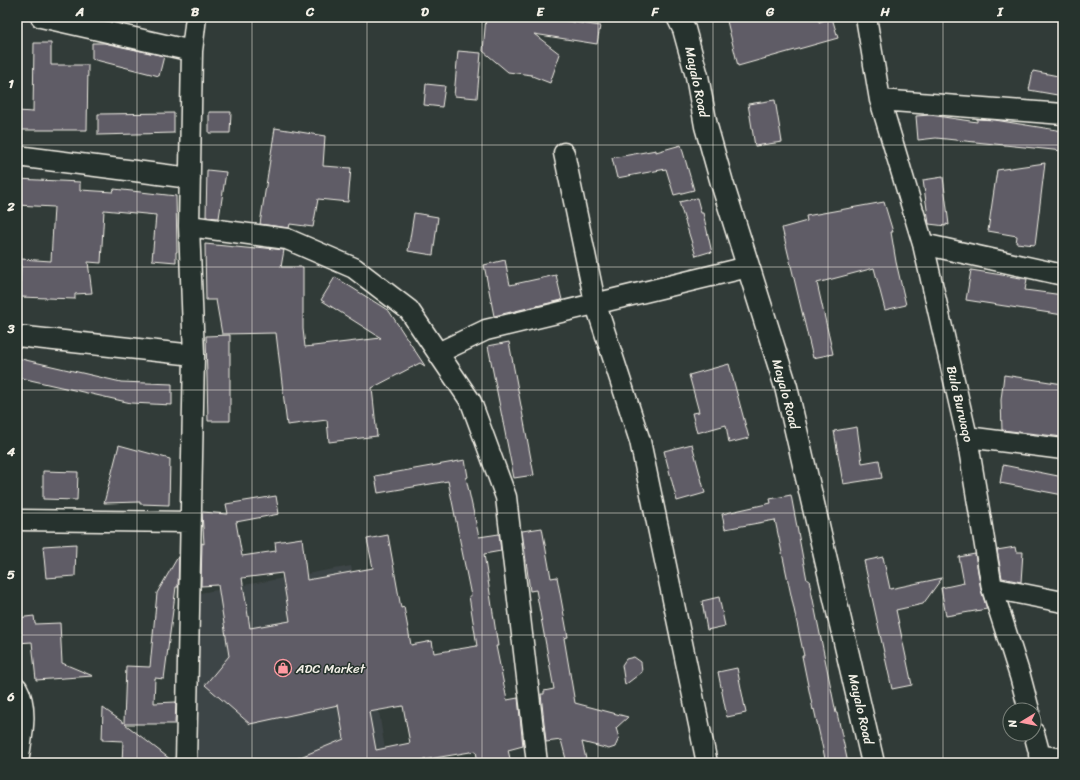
<svg xmlns="http://www.w3.org/2000/svg" width="1080" height="780" viewBox="0 0 1080 780" font-family="Sriracha,sans-serif">
	<style>
		.built { fill: #3e4546 }
		.building { fill: #5e5b66; stroke: #f4f1e8; fill-rule: evenodd }
		.lines { fill: none; stroke-linecap: round; stroke-linejoin: round }
		.street-casing { stroke: #f4f1e8; stroke-width: 23 }
		.secondary-casing { stroke: #f4f1e8; stroke-width: 25 }
		.street { stroke: #26332d; stroke-width: 20 }
		.secondary { stroke: #26332d; stroke-width: 22 }
		.grid { fill: none; stroke: #f4f1e8; stroke-width: 1; stroke-opacity: 0.55 }
		.labels { text-anchor: middle; dominant-baseline: central; stroke-width: 3; stroke-linejoin: round; paint-order: stroke }
		.street-label { font-size: 13px; fill: #f4f1e8; stroke: #26332d }
		.poi-label { font-size: 13px; fill: #f4f1e8; stroke: #26332d; text-anchor: start }
		.neatline { fill: none; stroke: #f4f1e8; stroke-width: 1.5 }
		.grid-label { font-size: 13px; text-anchor: middle; font-weight: bold; fill: #f4f1e8 }
	</style>
	<rect width="100%" height="100%" fill="#313b38"/>
	<filter id="ink" filterUnits="userSpaceOnUse"><feTurbulence type="fractalNoise" baseFrequency=".025" numOctaves="2"/><feDisplacementMap in="SourceGraphic" scale="8" xChannelSelector="R" yChannelSelector="G"/><feConvolveMatrix kernelMatrix="1 2 1 2 8 2 1 2 1" color-interpolation-filters="sRGB"/></filter>
	<g filter="url(#ink)">
		<!-- built -->
		<path class="built" d="M351,566L368,640L387,763H192L194,594Z"/>
		<!-- building -->
		<path class="building" d="M486,17H542L600,26L597,44L534,34L560,54L550,83L532,76V75L508,72L483,51Z
			M726,17H818L819,22L832,18L838,38L738,66Z
			M34,43H51V65H88L87,130H17V111L33,112Z
			M92,43H104L164,56L159,76L92,59Z
			M458,51L481,53L477,98L454,96Z
			M1033,71L1063,77V96L1029,90Z
			M426,84L445,86L442,107L424,105Z
			M775,100L782,142L755,146L748,104Z
			M209,112H231L230,133H209Z
			M174,113V133L98,135V114Z
			M930,115L977,122V119L995,120L1063,131V151L936,138L918,140L916,116Z
			M275,128L325,136L323,166L351,168L348,202L318,199L313,227L290,224L289,228L260,224Z
			M681,145L694,190L674,195L666,169L617,178L612,158L656,150V152Z
			M1045,163L1035,245L1016,243L1017,236L988,231L997,170Z
			M207,170L226,172L219,218L206,217Z
			M943,177L949,225L946,224V226L929,224L923,180Z
			M17,179L80,182V190L113,192L114,189L176,196L177,252H176V262L152,260L156,215L104,210L101,263L88,262L92,293L75,294V299L20,297L21,259L51,261L54,207L17,205Z
			M697,198L701,213H703L712,253L709,252L696,256L679,202Z
			M884,202L893,232H891L896,262L906,305L885,310L874,268L817,283L833,354L813,358L782,228L807,221L806,216Z
			M414,213L438,217L433,255L408,251Z
			M205,244L256,249V247L284,250L281,267H303V329L305,347L381,338L321,300L335,277L389,311L425,366L420,363L372,388L377,436L329,442L327,420L287,425L276,333L222,334L216,300H206Z
			M505,260L510,285L556,275L562,300L494,316L484,265Z
			M971,270L1027,279L1025,290L1063,295V315L966,300Z
			M230,335V421H208L206,336Z
			M509,342L534,475L514,478L488,346Z
			M17,358L121,382L172,384V405L131,403L17,377Z
			M729,364L749,438L729,443L726,425L697,433L692,413L699,412L689,375Z
			M1004,375L1063,384V437L1002,430L1001,400Z
			M857,427L862,463L879,460L882,478L843,484L834,431Z
			M692,444L705,493L677,501L664,451Z
			M119,445L170,459L169,505L140,504V502L104,503Z
			M465,460L468,477L466,478L479,537L499,534L501,551L484,554L498,646H496L507,700L518,698L523,746L508,750L511,763H478L476,751L417,761V763H286L344,739L338,705L250,724L205,685L229,656L218,585L201,586L202,543L204,544L202,512L228,514L226,504L276,496L279,514L236,522L242,556L276,551L275,542L302,538L307,580L373,568L367,539L388,535L397,586L401,608L404,607L411,645L432,641L434,653L477,646L469,596H471L448,481L378,493L375,476ZM282,573L290,621L250,628L242,578ZM403,706L410,743L376,750L369,712Z
			M1003,465L1063,477V495L1000,483Z
			M43,471L78,472L77,500L43,499Z
			M791,495L807,580H809L836,713H837L848,763H826L814,709L813,710L802,656H804L775,520L725,529L722,514L771,503L770,499Z
			M542,528L551,578L557,577L568,637L564,638L575,703L628,717L616,728L619,738L615,747L609,749L582,742L587,763H567L561,740L546,742L541,694H544V691L554,689L536,590L530,591L522,531Z
			M76,544L75,576L46,578L43,546Z
			M1015,547L1016,552H1023L1021,582L1002,578L997,550Z
			M975,554L981,590L987,609L946,616L941,588L964,583L959,557Z
			M179,555L178,587H176L164,679L155,678L154,703L176,702L175,724H125L175,763H122L123,741L102,740L103,708L124,723L126,666L150,667L157,593Z
			M883,557L890,589L942,578L923,604L896,610L912,685L892,689L864,561Z
			M719,597L725,626L707,630L702,601Z
			M34,616L35,624L60,623L62,663L93,676L36,680L32,642L17,643V618Z
			M634,657L641,662L642,672L625,685L622,665L626,659Z
			M737,668L746,713L727,717L718,672Z"/>
		<g class="lines">
			<!-- street casing -->
			<g class="street-casing">
				<path id="street" d="M41,17L192,51
					M866,17L880,100L923,244L967,437L992,588L1020,676L1029,710
					M880,100L1063,114
					M564,153L595,302L640,441L707,763
					M17,156L190,178
					M189,226L287,239L354,268L409,310L471,402L506,497L537,763
					M923,244L1063,275
					M17,336L194,355
					M438,353L486,330L748,267
					M967,437L1063,449
					M17,520L190,522
					M992,588L1063,602
					M17,688C29,709 21,740 18,763
					M1034,733L1042,763
					M1039,755L1063,759
					M186,763L194,355L189,226L192,51L196,17"/>
			</g>
			<!-- secondary casing -->
			<g class="secondary-casing">
				<path id="secondary" d="M678,17L684,29L697,76L706,126L722,183L786,387L873,763"/>
			</g>
			<!-- street -->
			<use href="#street" class="street"/>
			<!-- secondary -->
			<use href="#secondary" class="secondary"/>
		</g>
	</g>
	<!-- grid -->
	<path class="grid" d="M137,17V763M252,17V763M367,17V763M482,17V763M598,17V763M713,17V763M828,17V763M943,17V763M17,145H1063M17,267H1063M17,390H1063M17,513H1063M17,635H1063"/>
	<!-- icons -->
	<defs>
		<g id="shop-ring" transform="scale(0.9)"><circle r="9.5" fill="#26332d" stroke="#ff9aa2" stroke-width="1.5"/><path d="M-5-2.5h2.3a2.7 3.5 0 0 1 5.4 0H5L5.5 6h-11ZM-1.5-2.5h3a1.5 2.3 0 0 0-3 0Z" fill="#ff9aa2"/></g>
	</defs>
	<g fill-rule="evenodd">
		<use href="#shop-ring" x="283" y="668"/>
	</g>
	<g class="labels">
		<!-- street labels -->
		<g class="street-label">
			<text transform="translate(697 82) rotate(78)">Mayalo Road</text>
			<text transform="translate(786 394) rotate(75)">Mayalo Road</text>
			<text transform="translate(960 404) rotate(77)">Bula Burwaqo</text>
			<text transform="translate(861 709) rotate(77)">Mayalo Road</text>
		</g>
		<!-- poi labels -->
		<g class="poi-label">
			<text x="296" y="668">ADC Market</text>
		</g>
	</g>
	<!-- margin -->
	<rect width="1080" height="780" fill="none" stroke="#26332d" stroke-width="44"/>
	<!-- north arrow -->
	<g transform="translate(1022 722) rotate(260)"><circle r="19" fill="#26332d" stroke="#787f78"/>
	<path d="M0-3L7 15L0 10L-7 15Z" fill="#ff9aa2"/>
	<text y="-6" font-size="11" font-weight="bold" text-anchor="middle" fill="#f4f1e8">N</text>
	</g>
	<rect x="22" y="22" width="1036" height="736" class="neatline"/>
	<g class="grid-label">
		<text x="80" y="16">A</text>
		<text x="195" y="16">B</text>
		<text x="310" y="16">C</text>
		<text x="425" y="16">D</text>
		<text x="540" y="16">E</text>
		<text x="655" y="16">F</text>
		<text x="770" y="16">G</text>
		<text x="885" y="16">H</text>
		<text x="1000" y="16">I</text>
		<text x="11" y="88">1</text>
		<text x="11" y="211">2</text>
		<text x="11" y="333">3</text>
		<text x="11" y="456">4</text>
		<text x="11" y="579">5</text>
		<text x="11" y="701">6</text>
	</g>
</svg>
